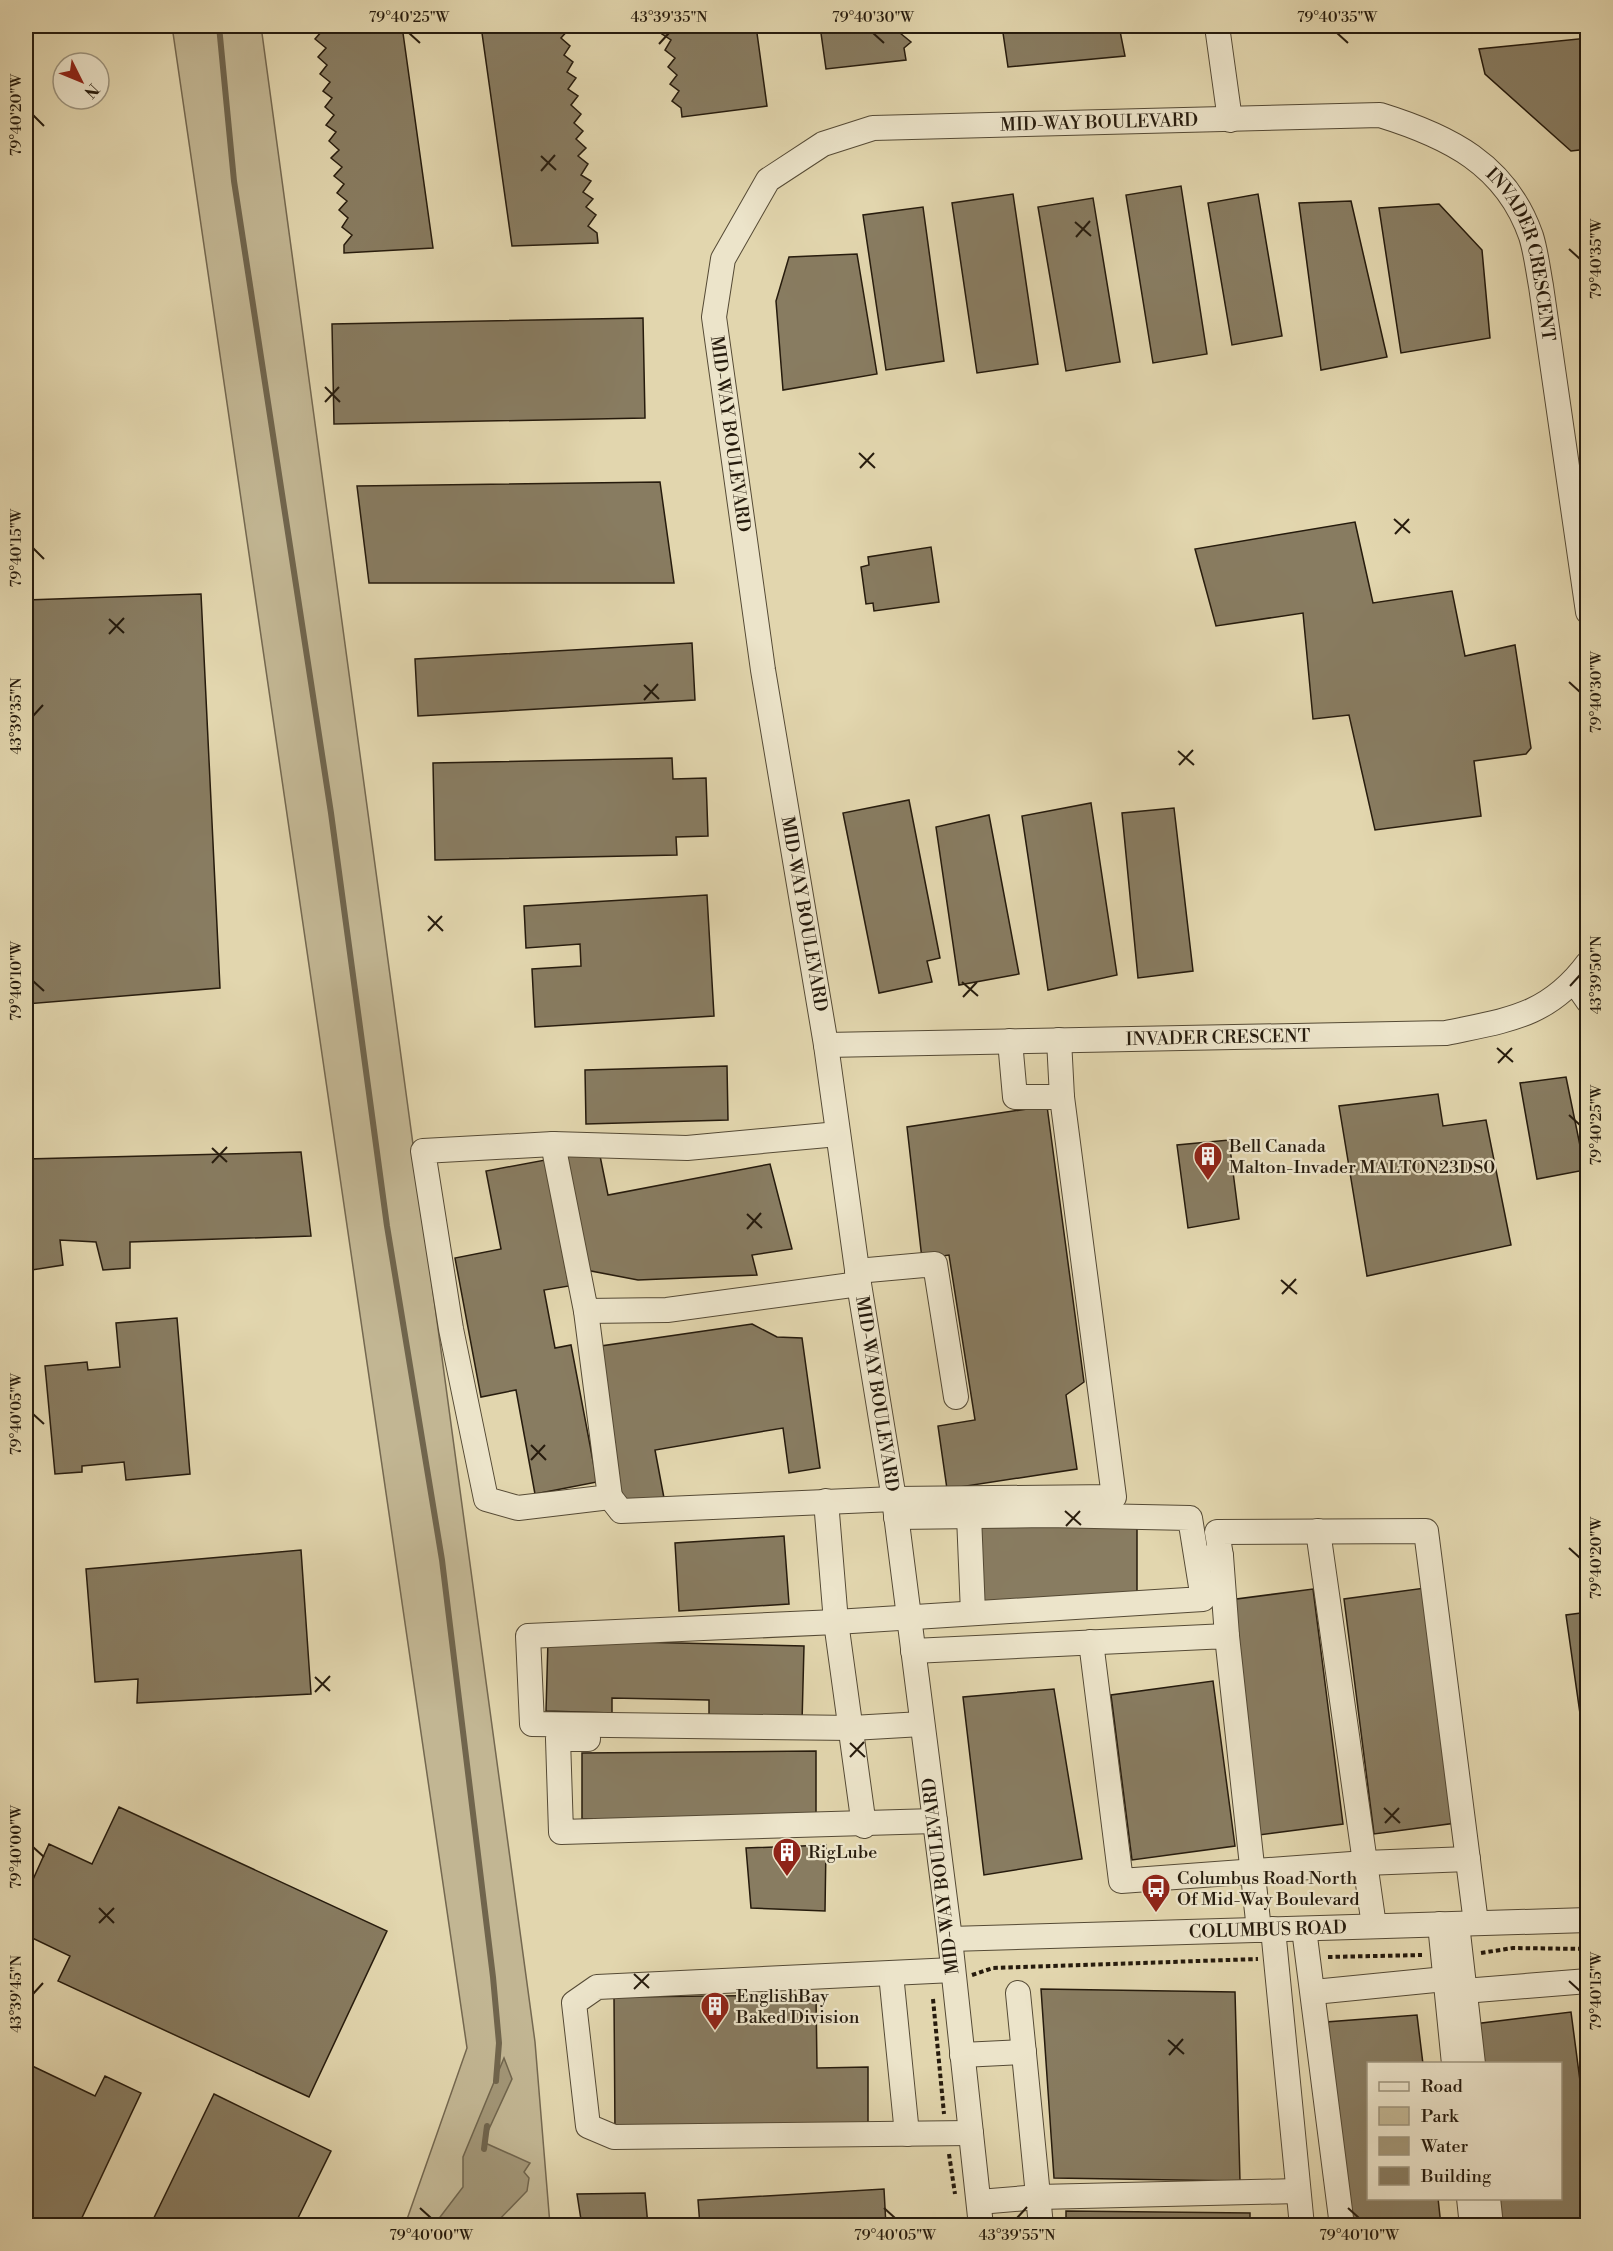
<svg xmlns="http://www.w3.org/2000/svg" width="1613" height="2251" viewBox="0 0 1613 2251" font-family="'Libre Bodoni',serif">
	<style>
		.green { fill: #c2b693; stroke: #746850; stroke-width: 1.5 }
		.water { fill: #a29677; stroke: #70654d; stroke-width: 1.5 }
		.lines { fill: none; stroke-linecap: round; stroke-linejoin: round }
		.stream { stroke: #70654d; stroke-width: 6 }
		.building { fill: #887c61; stroke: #261b0d; stroke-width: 1.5 }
		.minor-casing { stroke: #554a35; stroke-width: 26 }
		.path { stroke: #261b0d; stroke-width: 4; stroke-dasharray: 4.5 3; stroke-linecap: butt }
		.minor { stroke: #ece4ca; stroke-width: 24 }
		.ticks { fill: none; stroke: #261b0d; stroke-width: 2 }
		.labels { text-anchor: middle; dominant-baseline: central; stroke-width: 4.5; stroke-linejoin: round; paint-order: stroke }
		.street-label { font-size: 18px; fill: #261b0d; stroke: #ece4ca }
		.poi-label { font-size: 18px; fill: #261b0d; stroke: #ece4ca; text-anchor: start }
		.neatline { fill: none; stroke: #261b0d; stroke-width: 2 }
		.ticks-label { font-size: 15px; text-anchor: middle; fill: #261b0d }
	</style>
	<rect width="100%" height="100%" fill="#e2d6ae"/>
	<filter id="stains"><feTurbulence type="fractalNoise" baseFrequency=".00333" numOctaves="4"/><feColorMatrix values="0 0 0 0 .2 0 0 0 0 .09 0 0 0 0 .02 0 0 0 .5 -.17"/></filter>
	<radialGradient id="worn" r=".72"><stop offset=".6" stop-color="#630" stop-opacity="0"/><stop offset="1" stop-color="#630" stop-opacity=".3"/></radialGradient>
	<!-- green -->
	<path class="green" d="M172,26H261L535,2042L550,2225H405L467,2048Z"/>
	<!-- water -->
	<path class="water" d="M504,2058L512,2079L483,2142L530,2163L524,2172L529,2178L527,2191L494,2225H434L463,2187V2157Z"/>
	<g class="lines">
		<!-- stream -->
		<path class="stream" d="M219,26L234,181L331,813L387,1226L442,1560L493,1977L499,2043L496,2081
			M484,2149L487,2126"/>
	</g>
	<!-- building -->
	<path class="building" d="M316,26H402L433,248L344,253V245L352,235L342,227L348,218L339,210L347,201L337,193L344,184L334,176L342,167L331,158L339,150L329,141L336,132L326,125L334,115L325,107L332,98L323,91L330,82L320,74L327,65L318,57L326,48L315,39L322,31Z
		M481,26H565L569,29L561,38L570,46L564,55L573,62L567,72L576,78L568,89L578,96L571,105L581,114L574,123L583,131L576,139L586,148L578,156L588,164L581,175L591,181L583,192L593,199L586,207L596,215L588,226L597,233L598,243L512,246Z
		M668,26H756L767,106L682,117L681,108L672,101L679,91L670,84L677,75L668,67L675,58L665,50L671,40L662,34Z
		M820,26H906L900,33L911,42L904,48L906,60L826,69Z
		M1002,26H1119L1125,56L1008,67Z
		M1306,26H1358L1307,31Z
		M1588,38V149L1571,151L1485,74L1479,49Z
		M1181,186L1207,354L1153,363L1126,195Z
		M1013,194L1038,364L977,373L952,203Z
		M1258,194L1282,336L1232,345L1208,203Z
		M1093,198L1120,362L1066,371L1038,207Z
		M1351,201L1387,357L1321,370L1299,203Z
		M1439,204L1482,250L1490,338L1401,353L1379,208Z
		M923,207L944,361L886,370L863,215Z
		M857,254L877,374L783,390L776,301L789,257Z
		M643,318L645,418L334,424L332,324Z
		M660,482L674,583H369L357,486Z
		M1355,522L1373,603L1452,591L1465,656L1515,645L1531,748L1526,754L1474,761L1481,816L1375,830L1349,715L1313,719L1303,613L1216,626L1195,549Z
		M931,547L939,602L874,611L873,603L866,604L861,567L869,565L868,557Z
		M201,594L220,988L26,1004V600Z
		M692,643L695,700L418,716L415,659Z
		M672,758L673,779L706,778L708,836L676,837L677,855L435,860L433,763Z
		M909,800L940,958L927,961L932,982L879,993L843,813Z
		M1091,803L1117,975L1048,990L1022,816Z
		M1174,808L1193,971L1138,978L1122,813Z
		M989,815L1019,974L959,985L936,827Z
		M707,895L714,1016L535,1027L532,969L581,966L580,944L526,948L524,906Z
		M727,1066L728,1120L586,1124L585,1070Z
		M1566,1077L1585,1170L1537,1179L1520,1083Z
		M1438,1094L1443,1126L1486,1120L1511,1245L1367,1276L1339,1106Z
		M1047,1106L1084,1382L1066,1395L1077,1469L947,1489L938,1426L975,1420L949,1255L922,1259L907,1127Z
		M1229,1140L1239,1219L1188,1228L1177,1145Z
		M598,1146L608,1195L770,1164L792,1249L752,1255L757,1275L638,1280L586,1270L560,1153Z
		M301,1152L311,1236L130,1242V1268L103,1270L96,1242L60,1240L63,1265L32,1270L26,1252V1159Z
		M545,1160L569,1286L544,1290L555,1348L571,1345L597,1482L535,1494L516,1390L481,1397L455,1258L501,1249L486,1171Z
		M177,1318L190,1474L126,1480L124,1462L82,1466V1472L55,1474L45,1366L87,1362L88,1370L120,1367L116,1323Z
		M752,1324L777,1337L802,1338L820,1468L789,1473L783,1428L655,1450L664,1498L620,1506L601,1346Z
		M1137,1522V1603L980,1604V1524Z
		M784,1536L789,1604L679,1611L675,1543Z
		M301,1550L311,1694L137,1703L138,1679L95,1682L86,1569Z
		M1425,1588L1456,1823L1374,1834L1344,1599Z
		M1313,1589L1343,1824L1259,1835L1229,1600Z
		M1588,1612V1770L1566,1615Z
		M548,1640L804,1646L802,1723L709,1721V1700L612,1698V1713L546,1711Z
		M1213,1681L1235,1846L1132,1860L1111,1695Z
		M1054,1689L1082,1859L984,1875L963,1697Z
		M816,1751V1817L582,1819V1753Z
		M119,1807L387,1931L309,2097L58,1981L70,1956L26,1935V1895L49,1844L92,1864Z
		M826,1845L825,1911L751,1908L746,1848Z
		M1041,1989L1235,1992L1240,2181L1054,2178Z
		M816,1995L817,2068L868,2067V2130L615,2133L614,1997Z
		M1571,2012L1588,2142V2226H1501L1497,2198H1560V2064H1479L1474,2024Z
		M1417,2015L1423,2064H1368V2198H1438L1441,2226H1353L1326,2022Z
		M26,2063L95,2096L105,2076L141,2093L78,2226L26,2225Z
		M214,2094L331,2151L294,2226H256L242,2219L239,2226H150Z
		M884,2189L886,2226H700L698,2200Z
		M645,2193L648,2226H582L577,2194Z
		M1066,2211L1250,2213V2226H1066Z"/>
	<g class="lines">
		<!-- minor casing -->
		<g class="minor-casing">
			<g id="minor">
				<path d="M1217,26L1230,120"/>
				<path d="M1574,981L1588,1001"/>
				<path d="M1010,1041L1015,1097H1062L1059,1040"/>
				<path id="s1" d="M826,1045L1446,1033C1507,1020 1548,1017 1588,963"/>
				<path d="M838,1134L687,1148L553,1144L586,1311L667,1310L859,1284"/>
				<path d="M553,1144L423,1151L451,1329L486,1499L518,1508L610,1497L586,1311"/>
				<path d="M857,1271L935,1264L956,1397"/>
				<path d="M610,1497L621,1511L894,1499L1114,1497L1062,1097"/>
				<path d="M826,1501L836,1622L864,1826"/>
				<path d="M969,1516L973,1613"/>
				<path d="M896,1517L1047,1515L1190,1518L1203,1599L836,1622L528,1636L532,1724L852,1728L922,1724"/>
				<path d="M1318,1531L1374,1926"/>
				<path d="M1221,1556L1217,1532L1426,1531L1476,1923"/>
				<path d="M1205,1558L1221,1556L1227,1636"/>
				<path d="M1091,1642L1121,1881L1365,1863L1468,1859"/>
				<path d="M913,1651L1227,1636L1259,1930"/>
				<path d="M588,1739H558L561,1832L935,1821"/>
				<path d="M1440,1924L1454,2064"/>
				<path d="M1457,1924L1473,2064"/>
				<path d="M1273,1929L1302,2226"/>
				<path d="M1304,1929L1342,2226"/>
				<path id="s2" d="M950,1939L1588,1920"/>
				<path d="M953,1970L597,1987L574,2003L588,2126L614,2137L971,2133"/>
				<path d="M891,1974L907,2134"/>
				<path d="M1464,1991L1588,1981"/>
				<path d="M1314,1992L1445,1979"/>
				<path d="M1018,1993L1041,2226"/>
				<path d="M962,2055L1024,2052"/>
				<path d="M1469,2198L1472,2226"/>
				<path d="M1488,2198L1491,2226"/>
				<path d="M979,2202L1038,2197L1298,2191"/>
				<path id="s3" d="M981,2226L950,1939L894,1499L859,1284L826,1045L763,670L714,317L723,259L768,180L823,144L873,128L1380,115C1448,136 1506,164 1531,236C1536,252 1538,270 1541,286L1588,612"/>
			</g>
		</g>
		<!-- path -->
		<path class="path" d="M1481,1953L1513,1948L1588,1949
			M1328,1957L1422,1955
			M972,1975L993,1968L1258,1959
			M933,1999L944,2114
			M949,2154L955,2194"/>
		<!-- minor -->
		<use href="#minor" class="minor"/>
	</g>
	<!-- ticks -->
	<path class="ticks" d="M409,33L420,43M873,33L884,43M1337,33L1348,43M659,44L669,33M33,115L44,126M541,156L556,170M541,171L555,155M1075,222L1091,236M1076,237L1090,221M1569,249L1580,259M325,387L340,402M325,402L339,387M859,453L875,468M860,468L874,453M1394,519L1410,533M1395,534L1409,519M33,548L44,559M109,619L124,633M109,634L124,618M1569,682L1580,692M644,685L659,699M644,700L658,684M33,716L43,705M1178,751L1194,765M1179,765L1193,750M428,916L443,931M428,931L442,916M33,981L44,991M962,982L978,996M1570,986L1580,975M963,997L977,982M1497,1048L1513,1062M1498,1063L1512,1048M1569,1115L1580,1125M212,1148L227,1162M212,1163L227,1147M747,1214L762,1228M747,1229L761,1213M1281,1280L1297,1294M1282,1294L1296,1279M33,1414L44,1424M531,1445L546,1460M531,1460L545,1445M1065,1511L1081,1525M1066,1526L1080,1511M1569,1548L1580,1558M315,1677L330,1691M315,1692L330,1676M850,1743L865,1757M850,1757L864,1742M1384,1808L1400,1823M1385,1823L1399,1808M33,1847L44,1857M99,1908L114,1923M99,1923L114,1908M634,1974L649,1988M1569,1981L1580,1991M634,1989L649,1974M33,1994L43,1983M1168,2040L1184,2054M1169,2055L1183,2039M420,2208L431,2218M884,2208L895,2218M1348,2208L1359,2218M1017,2218L1027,2207"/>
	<!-- icons -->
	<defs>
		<g id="building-pin" transform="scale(1.5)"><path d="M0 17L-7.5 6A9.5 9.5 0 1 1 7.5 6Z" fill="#8f2418" stroke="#ece4ca"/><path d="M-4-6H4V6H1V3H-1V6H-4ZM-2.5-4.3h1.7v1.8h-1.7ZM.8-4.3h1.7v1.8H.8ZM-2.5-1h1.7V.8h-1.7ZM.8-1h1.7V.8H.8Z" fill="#fff"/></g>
		<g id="bus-pin" transform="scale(1.5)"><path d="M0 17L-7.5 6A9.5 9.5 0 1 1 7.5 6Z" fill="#8f2418" stroke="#ece4ca"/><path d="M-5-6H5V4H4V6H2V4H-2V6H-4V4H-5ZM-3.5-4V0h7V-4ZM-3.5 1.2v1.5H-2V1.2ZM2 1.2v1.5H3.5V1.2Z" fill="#fff"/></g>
	</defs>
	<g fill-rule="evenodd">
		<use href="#building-pin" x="1208" y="1156"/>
		<use href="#building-pin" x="787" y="1852"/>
		<use href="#bus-pin" x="1156" y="1888"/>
		<use href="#building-pin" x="715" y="2006"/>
	</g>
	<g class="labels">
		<!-- street labels -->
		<g class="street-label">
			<text stroke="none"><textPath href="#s3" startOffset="2422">MID-WAY BOULEVARD</textPath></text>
			<text stroke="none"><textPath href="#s3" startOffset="2919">INVADER CRESCENT</textPath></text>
			<text transform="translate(730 434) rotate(82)">MID-WAY BOULEVARD</text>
			<text transform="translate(804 914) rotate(80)">MID-WAY BOULEVARD</text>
			<text stroke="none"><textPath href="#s1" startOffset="392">INVADER CRESCENT</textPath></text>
			<text transform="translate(877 1394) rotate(81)">MID-WAY BOULEVARD</text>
			<text transform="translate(941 1876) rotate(-97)">MID-WAY BOULEVARD</text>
			<text stroke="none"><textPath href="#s2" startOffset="318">COLUMBUS ROAD</textPath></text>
		</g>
		<!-- poi labels -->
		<g class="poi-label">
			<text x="1229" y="1146">Bell Canada<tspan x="1229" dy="21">Malton-Invader MALTON23DS0</tspan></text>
			<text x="808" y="1852">RigLube</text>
			<text x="1177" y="1878">Columbus Road North<tspan x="1177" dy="21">Of Mid-Way Boulevard</tspan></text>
			<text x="736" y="1996">EnglishBay<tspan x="736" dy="21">Baked Division</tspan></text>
		</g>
	</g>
	<!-- margin -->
	<rect width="1613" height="2251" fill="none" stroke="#e2d6ae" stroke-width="66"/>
	<!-- legend -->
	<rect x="1367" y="2062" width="195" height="138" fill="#ece4ca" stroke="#9d947e" stroke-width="1.5"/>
	<rect x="1379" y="2082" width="30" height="9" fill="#ece4ca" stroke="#9d947e" stroke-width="1.5"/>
	<text x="1421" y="2092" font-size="18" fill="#261b0d">Road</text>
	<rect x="1379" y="2107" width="30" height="18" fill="#c2b693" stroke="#9d947e" stroke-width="1.5"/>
	<text x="1421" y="2122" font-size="18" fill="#261b0d">Park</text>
	<rect x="1379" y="2137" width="30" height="18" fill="#a29677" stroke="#9d947e" stroke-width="1.5"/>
	<text x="1421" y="2152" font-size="18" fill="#261b0d">Water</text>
	<rect x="1379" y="2167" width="30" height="18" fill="#887c61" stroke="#9d947e" stroke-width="1.5"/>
	<text x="1421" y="2182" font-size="18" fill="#261b0d">Building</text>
	<!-- north arrow -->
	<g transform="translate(81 81) rotate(133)"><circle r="28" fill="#ece4ca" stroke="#9d947e" stroke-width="1.5"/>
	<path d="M0-4.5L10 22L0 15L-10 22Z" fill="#8f2418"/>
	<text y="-9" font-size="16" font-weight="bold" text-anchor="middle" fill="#261b0d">N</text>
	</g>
	<rect x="33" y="33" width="1547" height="2185" class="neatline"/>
	<g class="ticks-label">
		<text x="409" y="22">79°40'25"W</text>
		<text x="669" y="22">43°39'35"N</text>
		<text x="873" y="22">79°40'30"W</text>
		<text x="1337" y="22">79°40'35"W</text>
		<text transform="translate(16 115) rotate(-90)" y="5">79°40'20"W</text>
		<text transform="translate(1596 259) rotate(-90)" y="5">79°40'35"W</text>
		<text transform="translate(16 548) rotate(-90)" y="5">79°40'15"W</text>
		<text transform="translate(1596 692) rotate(-90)" y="5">79°40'30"W</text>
		<text transform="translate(16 716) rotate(-90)" y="5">43°39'35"N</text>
		<text transform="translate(1596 975) rotate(-90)" y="5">43°39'50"N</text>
		<text transform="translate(16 981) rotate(-90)" y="5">79°40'10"W</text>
		<text transform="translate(1596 1125) rotate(-90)" y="5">79°40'25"W</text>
		<text transform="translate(16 1414) rotate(-90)" y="5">79°40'05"W</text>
		<text transform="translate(1596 1558) rotate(-90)" y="5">79°40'20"W</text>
		<text transform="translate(16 1847) rotate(-90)" y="5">79°40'00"W</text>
		<text transform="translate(1596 1991) rotate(-90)" y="5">79°40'15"W</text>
		<text transform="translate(16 1994) rotate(-90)" y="5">43°39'45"N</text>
		<text x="431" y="2240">79°40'00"W</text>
		<text x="895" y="2240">79°40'05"W</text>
		<text x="1017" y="2240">43°39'55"N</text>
		<text x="1359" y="2240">79°40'10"W</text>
	</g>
	<rect width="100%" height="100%" filter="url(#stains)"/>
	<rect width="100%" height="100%" fill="url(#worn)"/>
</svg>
